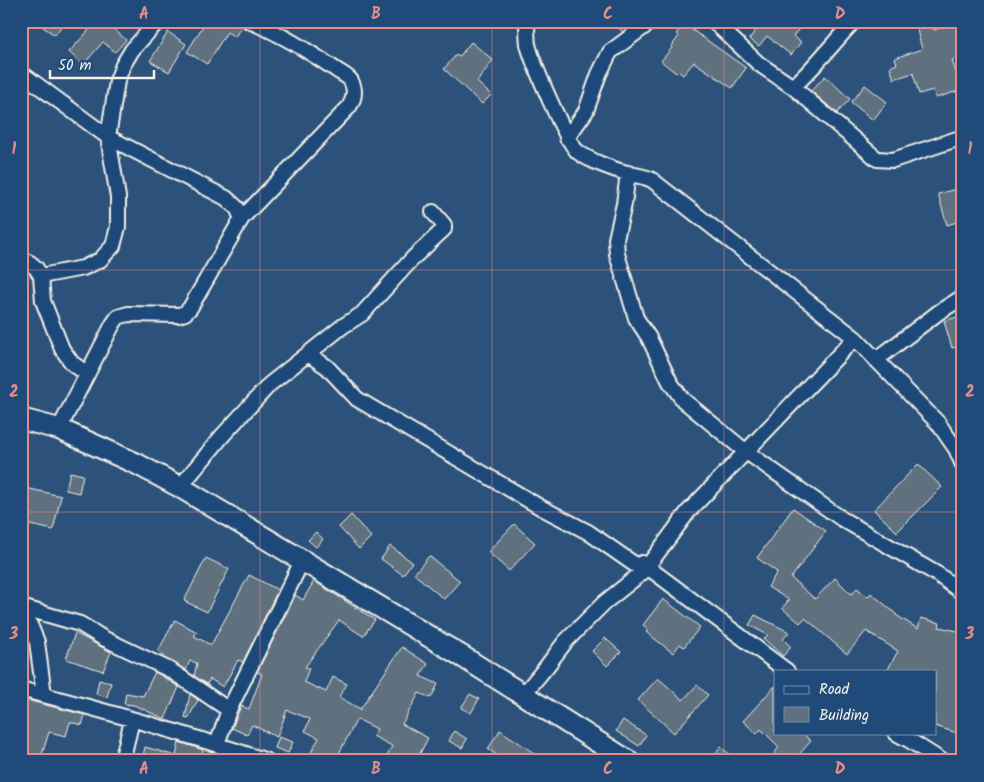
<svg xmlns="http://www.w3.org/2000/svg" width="984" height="782" viewBox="0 0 984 782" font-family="Kalam,sans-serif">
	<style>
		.building { fill: #5f707f; stroke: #f4f1e8 }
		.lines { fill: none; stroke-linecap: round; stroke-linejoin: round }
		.street-casing { stroke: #f4f1e8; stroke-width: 18 }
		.secondary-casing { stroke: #f4f1e8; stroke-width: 24 }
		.street { stroke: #1f4a7a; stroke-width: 14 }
		.secondary { stroke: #1f4a7a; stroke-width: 20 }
		.grid { fill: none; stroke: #e58c88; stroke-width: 1; stroke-opacity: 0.55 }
		.neatline { fill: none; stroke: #e58c88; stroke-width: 2 }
		.grid-label { font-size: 16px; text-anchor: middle; font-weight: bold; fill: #e58c88 }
	</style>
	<rect width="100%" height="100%" fill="#2c527b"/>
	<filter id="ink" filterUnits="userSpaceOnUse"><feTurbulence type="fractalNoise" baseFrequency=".02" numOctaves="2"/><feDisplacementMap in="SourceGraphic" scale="10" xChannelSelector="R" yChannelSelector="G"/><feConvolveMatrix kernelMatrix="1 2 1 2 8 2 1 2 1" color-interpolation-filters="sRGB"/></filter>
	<g filter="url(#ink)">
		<!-- building -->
		<path class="building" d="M34,21H65L55,35Z
			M79,21H105L126,40L115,52L103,42L83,65L69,52L89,30Z
			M206,21H236L242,25L235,37L227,32L207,64L187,52Z
			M611,21H637L623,32Z
			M763,21H806L793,36L801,42L791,55L767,36L759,46L749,39Z
			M958,22L963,37V57L952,60L961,90L936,98L933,90L919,94L913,73L894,79L890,67L897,64L895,58L922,49L917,30L932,25L934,30Z
			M684,24L746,68L732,88L694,62L683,75L678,71L676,73L661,61L672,48L671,47L679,36L676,34Z
			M168,32L186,44L169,72L150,61Z
			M471,42L493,60L477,82L491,95L482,104L444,69L456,55L459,57Z
			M825,76L850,99L837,113L811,91Z
			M865,85L887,102L873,120L851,102Z
			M956,189L963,210V220L947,225L938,194Z
			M957,317L963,339V345L952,348L944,321Z
			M918,464L942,487L897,532L874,510Z
			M70,472L83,475L79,493L66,490Z
			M21,487L61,496L53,530L21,523Z
			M793,508L826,531L791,578L815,599L835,578L850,593L852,594L857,588L868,597L871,593L896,614V615L918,629L921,618L940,623L939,627L962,632L956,664L963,667V735L935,726V671H887L898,651L866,631L847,654L805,618L800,623L782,608L789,600L768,587L777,572L757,558Z
			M351,515L371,537L359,549L339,527Z
			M514,524L535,543L509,571L488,552Z
			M316,532L323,539L316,547L308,540Z
			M390,546L412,562L403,575L381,559Z
			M429,556L460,581L444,599L414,574Z
			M206,558L229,569L207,612L184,601Z
			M249,575L278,590L243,662L238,660L223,687L210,679L207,684L194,676L197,663L190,661L186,670L162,657L163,655L158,651L175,620L197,632L194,636L211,645Z
			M314,581L375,620L363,636L339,620L305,667L309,668L304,682L326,692L333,677L347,684L339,697L360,709L359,711L402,647L428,664L420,676L438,684L431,698L419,693L402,724L428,738L416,761H385L392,746L373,736L377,729L357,719L335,761H306L319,738L305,731L310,719L287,710L277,737L252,725L247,735L232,728L241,706L249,709L262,674L257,672L294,598L295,595L303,600Z
			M663,599L700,627L684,647L680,644L673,653L646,632L648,629L643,625Z
			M755,615L789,632L783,639L791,647L783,656L764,639L768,635L749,625Z
			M75,633L111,652L103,671L66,659Z
			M605,638L621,652L607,666L592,651Z
			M155,672L179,687L165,719L134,705L124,704L126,693L143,696Z
			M658,678L683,700L697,685L708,695L674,733L638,700Z
			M99,680L111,683L107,697L96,694Z
			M775,686V733H802L811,741L793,761H769L779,747L761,729L757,734L743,721Z
			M190,694L198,700L188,719L185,718Z
			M470,694L479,699L471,713L461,708Z
			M26,700L85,715L82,725L70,722L66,736L49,732L40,761H21V709H24Z
			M623,720L646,735L639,746L616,731Z
			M500,730L546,761H506L488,749Z
			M454,731L467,739L462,748L449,741Z
			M279,737L293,742L288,753L275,748Z
			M179,742L203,750L201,761H142L145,747L176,756Z
			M721,747L737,761H709Z"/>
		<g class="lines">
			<!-- street casing -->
			<g class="street-casing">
				<path id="street" d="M527,21C527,29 527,37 528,44C531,59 567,144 578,152C590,161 612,169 627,173C636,176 644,176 652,180L855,338L938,423L956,449L963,465
					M713,21L759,64L793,87C816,66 833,43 854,21
					M21,73L108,137L226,198L237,208L242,218
					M793,87L877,159L893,160L963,137
					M567,138L586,111L599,74L610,52L652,21
					M628,173L624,204L616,239L617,254L636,318L649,338L670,382L683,400L745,451L842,519L937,574L963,593
					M21,259L30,263L36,268L41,276L43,301L62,349L72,363L87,374
					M41,276L83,268L100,260L113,246L118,227V197L108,137L117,81L123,65L132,50L158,21
					M308,354L327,367L357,399L540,507L588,532L644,571
					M876,360L939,312L963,297
					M59,429L113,324L118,317L128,314L179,315L185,313L190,308L242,218L349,107C354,99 356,90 351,81C348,76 340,73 335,69C308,51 280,33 249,21
					M180,487L223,435L270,384L343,326L362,314L414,257L444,229V225L433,212
					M642,563L787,671
					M21,607L80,624L103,638L170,670L229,710
					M23,608L37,642L44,695
					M21,691L24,690C106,711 187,734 267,761
					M523,695L547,666L565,642L604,603L644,571L688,512L855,338
					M896,733L909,740L942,761
					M217,744L229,710L302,561
					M122,761L132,720"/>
			</g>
			<!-- secondary casing -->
			<g class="secondary-casing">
				<path id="secondary" d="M21,419L59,429L137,464L180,487L460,655L628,761"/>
			</g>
			<!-- street -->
			<use href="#street" class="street"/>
			<!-- secondary -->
			<use href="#secondary" class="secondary"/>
		</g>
	</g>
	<!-- grid -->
	<path class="grid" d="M260,21V761M492,21V761M724,21V761M21,270H963M21,512H963"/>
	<!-- margin -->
	<rect width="984" height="782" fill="none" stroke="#1f4a7a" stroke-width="55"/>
	<!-- legend -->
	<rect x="774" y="670" width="162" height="65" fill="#1f4a7a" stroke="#748da6"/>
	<rect x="784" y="686" width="25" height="8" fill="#1f4a7a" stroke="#748da6"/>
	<text x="819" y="694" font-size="15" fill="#f4f1e8">Road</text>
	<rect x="784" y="707" width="25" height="15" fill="#5f707f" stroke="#748da6"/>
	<text x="819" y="720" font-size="15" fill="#f4f1e8">Building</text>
	<!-- scale -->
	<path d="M50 70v8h104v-8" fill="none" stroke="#f4f1e8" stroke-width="2.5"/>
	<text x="58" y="70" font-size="15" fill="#f4f1e8" stroke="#1f4a7a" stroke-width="4" paint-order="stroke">50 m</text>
	<rect x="28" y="28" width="928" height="726" class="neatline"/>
	<g class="grid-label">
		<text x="144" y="19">A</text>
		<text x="376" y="19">B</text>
		<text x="608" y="19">C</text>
		<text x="840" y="19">D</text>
		<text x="14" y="154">1</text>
		<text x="970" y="154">1</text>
		<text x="14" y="397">2</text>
		<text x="970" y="397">2</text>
		<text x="14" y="639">3</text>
		<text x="970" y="639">3</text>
		<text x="144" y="774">A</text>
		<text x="376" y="774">B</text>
		<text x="608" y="774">C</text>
		<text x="840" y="774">D</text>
	</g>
</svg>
